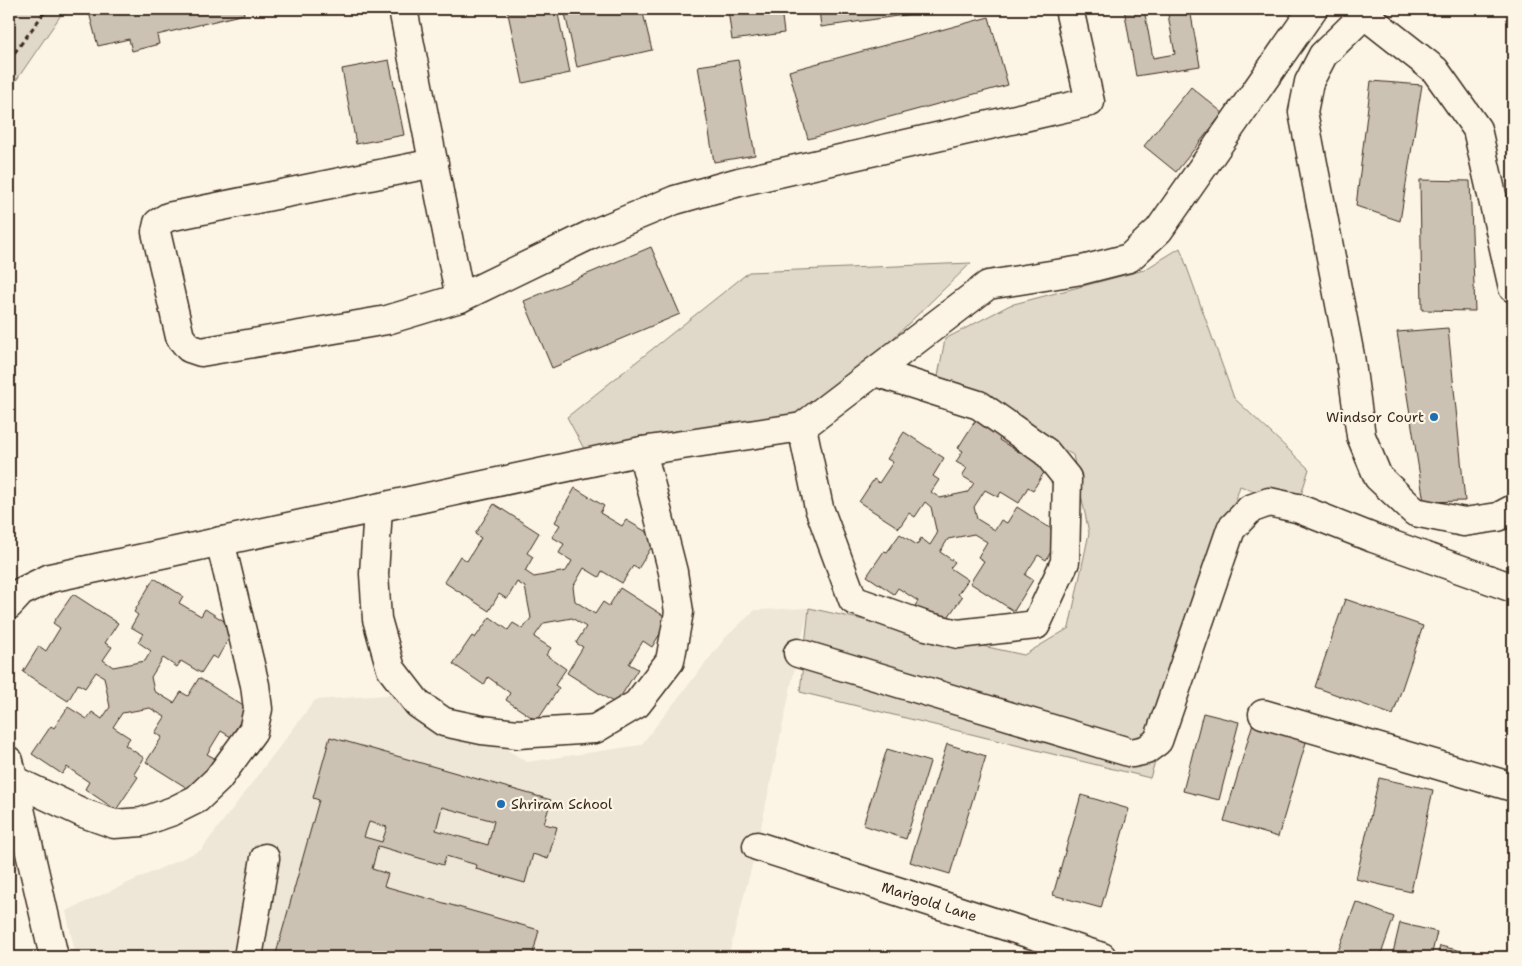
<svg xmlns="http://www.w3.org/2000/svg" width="1522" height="966" viewBox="0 0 1522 966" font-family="'Shantell Sans',sans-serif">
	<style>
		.built { fill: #eee6d6 }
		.green { fill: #e0d8c8; stroke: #8e8173 }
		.building { fill: #ccc2b3; stroke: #3b2a1e; fill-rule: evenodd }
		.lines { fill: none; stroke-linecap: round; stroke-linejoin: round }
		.minor-casing { stroke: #3b2a1e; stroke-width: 31 }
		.path { stroke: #3b2a1e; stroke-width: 3; stroke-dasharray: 5 4; stroke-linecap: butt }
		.minor { stroke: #fcf5e5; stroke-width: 28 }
		.poi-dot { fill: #1f6fb2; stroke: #fcf5e5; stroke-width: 2 }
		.labels { text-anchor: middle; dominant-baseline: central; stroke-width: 4.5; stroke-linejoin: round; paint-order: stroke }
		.poi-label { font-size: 14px; fill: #3b2a1e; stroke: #fcf5e5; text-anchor: end }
		.street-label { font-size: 14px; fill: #3b2a1e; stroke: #fcf5e5 }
	</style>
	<rect width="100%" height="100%" fill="#fcf5e5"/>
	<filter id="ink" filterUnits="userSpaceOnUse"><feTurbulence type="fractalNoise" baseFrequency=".02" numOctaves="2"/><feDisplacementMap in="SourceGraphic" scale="10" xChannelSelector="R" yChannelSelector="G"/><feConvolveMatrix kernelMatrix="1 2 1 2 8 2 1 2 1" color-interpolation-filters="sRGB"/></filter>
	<g filter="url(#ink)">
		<!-- built -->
		<path class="built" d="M809,608L798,653L757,846L728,957H76L66,911L201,850L315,700L416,693L527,762L641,745L726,637L755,610Z"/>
		<!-- green -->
		<path class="green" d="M9,9H65L9,91Z
			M1180,248L1234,398L1309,469L1297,508L1240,486L1150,778L800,692L809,608L1024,655L1069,628L1089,533L1073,455L1011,419L938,376L945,339L1010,305L1144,270Z
			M971,263L817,412L591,462L567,417L749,272Z"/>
		<!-- building -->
		<path class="building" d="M88,9H243L244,14L157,35L159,44L132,51L129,39L98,46Z
			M507,9H557L570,73L523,83Z
			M564,9H642L652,50L577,67Z
			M728,9H781L784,33L732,40Z
			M819,9H910L911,14L821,27Z
			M948,9H966L949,12Z
			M1124,9H1144L1153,58L1175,54L1167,9H1190L1200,66L1136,76Z
			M989,17L1008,85L808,139L789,71Z
			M389,60L404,135L356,144L342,69Z
			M738,60L755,155L714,162L698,66Z
			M1371,81L1422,85L1400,221L1356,206Z
			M1191,87L1223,113L1176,172L1144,146Z
			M1420,180L1470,181L1475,311L1422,310Z
			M651,247L680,314L552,368L524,301Z
			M1448,328L1465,501L1424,502L1397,332Z
			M977,418L1003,434L999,440L1019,452L1022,446L1050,463L1033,490L1028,487L1019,503L1001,492L998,497L985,490L974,507L977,519L995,530L1001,520L1007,523L1017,507L1061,535L1046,560L1038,555L1025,575L1033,580L1014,611L970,583L984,561L978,557L987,542L974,534L948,539L940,552L955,562L950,568L968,580L958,594L962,597L942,626L914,608L918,601L898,588L894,594L867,576L884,551L887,552L900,534L917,545L921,538L930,545L937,534L931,507L925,502L915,517L909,513L899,528L859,502L874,479L879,483L893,462L887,459L904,432L944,458L933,476L939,480L931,492L940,498L968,492L974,483L962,476L967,468L956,462L963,451L958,448Z
			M575,488L604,506L600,513L622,526L626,520L657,538L638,569L633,566L622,583L602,571L599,577L584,568L573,587L575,601L595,614L603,602L609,606L620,588L669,619L652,647L643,641L629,664L638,669L616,704L567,673L583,647L576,643L586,627L572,618L544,623L534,637L551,648L546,655L566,669L555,685L559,688L537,721L506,700L510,693L488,677L484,685L453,664L472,636L475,638L490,617L508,630L513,623L523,629L531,618L525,587L517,582L507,599L499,594L489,611L444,582L460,556L467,561L481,538L475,534L494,504L539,533L527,553L533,557L525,571L534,577L566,571L572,561L559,553L564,544L552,537L560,525L555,522Z
			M154,578L183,596L179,603L201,616L205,609L235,628L217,659L212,656L201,673L181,661L177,667L163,658L151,677L154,691L174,703L181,692L188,696L199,678L248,709L231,737L221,731L207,754L216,759L195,793L146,762L162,737L155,733L165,717L150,708L122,713L113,727L130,738L125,745L144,758L134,774L138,777L116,810L85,789L89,782L67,767L62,774L32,754L51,726L54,728L68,707L87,719L92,712L102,719L110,707L104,677L96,672L85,688L78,684L68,701L23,672L39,646L46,651L60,628L53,623L73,594L118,623L105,643L112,647L103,660L113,667L145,661L151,651L138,642L143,634L131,627L138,615L134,612Z
			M1345,599L1423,626L1393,715L1315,687Z
			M1203,713L1239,722L1219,800L1183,791Z
			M1253,723L1307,739L1278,837L1224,821Z
			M330,737L551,800L544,824L557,827L548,859L533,854L525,883L476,869L477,865L446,856L443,865L378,846L372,869L388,874L384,886L539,930L532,957H275L319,800L313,798ZM442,807L494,821L488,845L436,830ZM369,822L387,827L382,842L364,837Z
			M947,744L986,756L950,874L910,862Z
			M887,749L930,762L906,839L863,825Z
			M1379,778L1433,790L1411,892L1356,879Z
			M1081,795L1129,809L1101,908L1053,895Z
			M1356,902L1394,917L1380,957H1336Z
			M1400,923L1437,932L1431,957H1392Z
			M1440,946L1488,957H1437Z"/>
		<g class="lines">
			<!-- minor casing -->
			<g class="minor-casing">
				<g id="minor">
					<path d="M403,9L460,298"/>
					<path d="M1370,9L1323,55L1309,82L1303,112L1350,356L1361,436L1378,477L1415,512L1464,522L1498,517L1513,509"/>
					<path d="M1365,15L1435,70L1477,129L1513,288"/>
					<path d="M434,163L168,217L158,223L156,232L180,337L189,348L201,352L387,320L460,298L590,235L675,200L739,182L1090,102L1069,9"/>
					<path d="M802,427L819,508L853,600L926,626L958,634L1036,625L1065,562L1067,478L1046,452L979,405L875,372"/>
					<path d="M378,508L374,574L377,619L391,669L418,704L444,722L482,730L518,734L595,729L637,704L670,661L679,612L673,572L642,451"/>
					<path d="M9,605L21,592L50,578L642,451L802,427L988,285L1082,270L1129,258L1159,230L1313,9"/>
					<path d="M798,653L1132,753L1146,750L1158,741L1231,529L1250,509L1269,502L1297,508L1373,538L1513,588"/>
					<path d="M1263,714L1513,787"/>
					<path d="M9,761L54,957"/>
					<path d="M13,780L83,813L114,824L142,822L173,811L197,799L218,779L253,731L258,709L255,685L220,541"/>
					<path id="s1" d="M757,846L1102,957"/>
					<path d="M248,957L265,858"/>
				</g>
			</g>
			<!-- path -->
			<path class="path" d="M9,60L47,9"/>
			<!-- minor -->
			<use href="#minor" class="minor"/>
		</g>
	</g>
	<!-- markers -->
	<g class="poi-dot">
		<circle cx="1434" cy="417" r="5"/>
		<circle cx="501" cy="804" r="5"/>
	</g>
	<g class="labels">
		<!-- poi labels -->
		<g class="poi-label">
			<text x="1424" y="417">Windsor Court</text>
			<text x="511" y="804" text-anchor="start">Shriram School</text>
		</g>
		<!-- street labels -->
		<g class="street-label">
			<text stroke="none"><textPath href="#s1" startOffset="181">Marigold Lane</textPath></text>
		</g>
	</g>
	<!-- margin -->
	<rect width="1522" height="966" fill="none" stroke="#fcf5e5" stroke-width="30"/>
	<rect x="15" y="15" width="1492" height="936" fill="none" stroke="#3b2a1e" stroke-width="2" filter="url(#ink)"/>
</svg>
